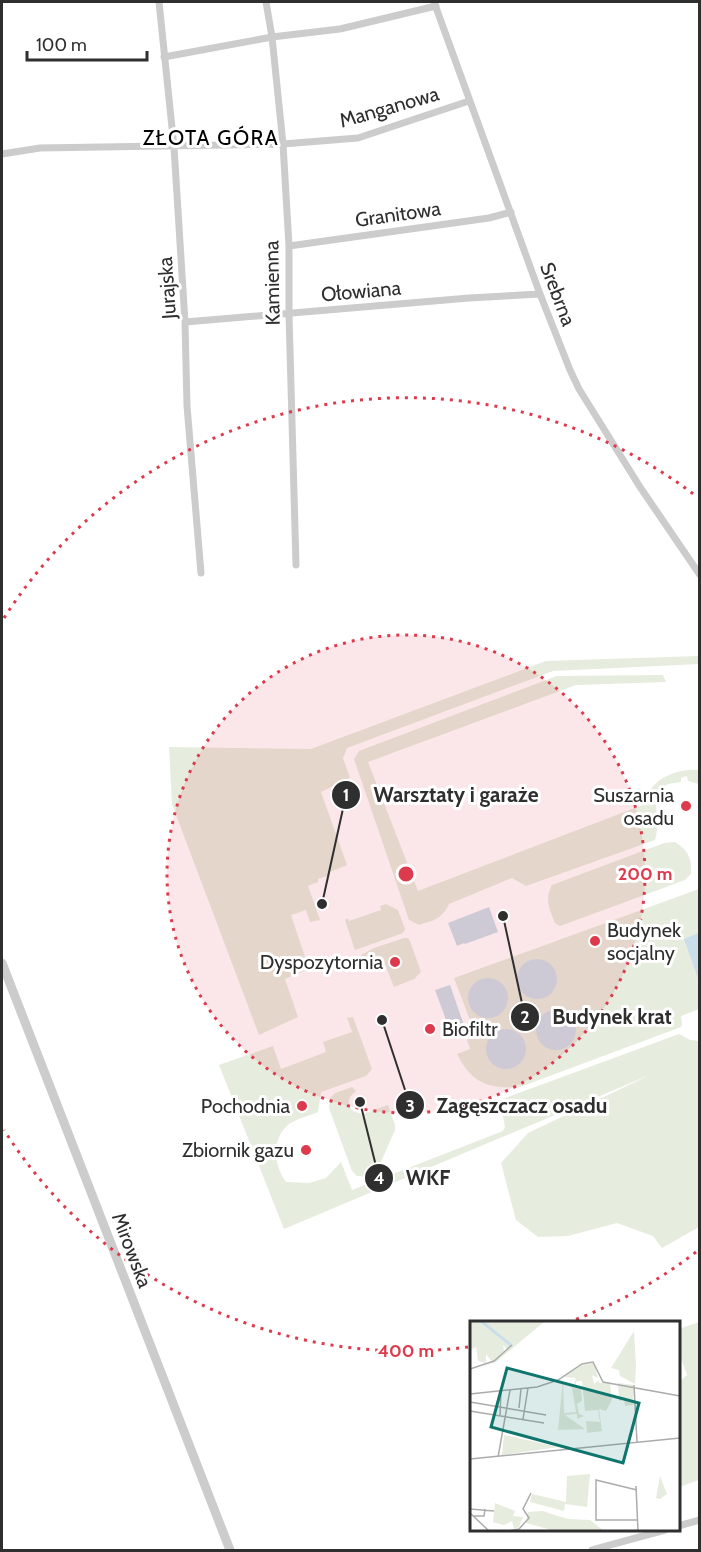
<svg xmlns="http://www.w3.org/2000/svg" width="701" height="1552" viewBox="0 0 701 1552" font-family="Cabin,sans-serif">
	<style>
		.green { fill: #e6ecde }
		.water { fill: #cbdfea }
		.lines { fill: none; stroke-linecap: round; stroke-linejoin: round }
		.minor { stroke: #ccc; stroke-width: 7 }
		.tertiary { stroke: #ccc; stroke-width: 9 }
		.ring { fill: none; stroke: #dd3b4d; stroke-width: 3; stroke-dasharray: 3 6 }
		.poi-dot { fill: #dd3b4d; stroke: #fff; stroke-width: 2 }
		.labels { text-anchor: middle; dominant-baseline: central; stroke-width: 6; stroke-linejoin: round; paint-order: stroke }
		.street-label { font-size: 20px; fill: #2f2f2f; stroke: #fff }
		.poi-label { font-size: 20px; fill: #2f2f2f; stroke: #fff; text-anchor: end }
		.neighbourhood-label { font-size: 21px; letter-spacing: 1.5px; fill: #000; stroke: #fff }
		.inset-river { fill: none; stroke: #cbdfea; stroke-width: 3 }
		.inset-road { fill: none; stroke: #acacac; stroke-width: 1.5 }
		.view { fill: #0f766e; fill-opacity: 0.15; stroke: #0f766e; stroke-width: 3 }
		.inset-edge { fill: none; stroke: #2f2f2f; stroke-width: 3 }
		.centre { fill: #dd3b4d; stroke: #fff; stroke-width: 3 }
		.ring-label { font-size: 18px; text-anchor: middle; font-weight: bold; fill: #dd3b4d; stroke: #fff; stroke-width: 6; stroke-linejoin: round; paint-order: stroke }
		.leader { fill: none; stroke: #2f2f2f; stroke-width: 2 }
		.callout-dot { fill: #2f2f2f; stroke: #fff; stroke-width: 2 }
		.mark-label { font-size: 18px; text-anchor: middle; font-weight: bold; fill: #fff }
		.callout-label { font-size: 21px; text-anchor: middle; font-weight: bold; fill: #2f2f2f; stroke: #fff; stroke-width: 6; stroke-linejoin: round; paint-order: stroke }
	</style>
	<rect width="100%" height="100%" fill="#fff"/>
	<!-- green -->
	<path class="green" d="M699,656V664L553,671L347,748L343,758L350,778L321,792L347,865L330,872V875L318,879V882L308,886L320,920L310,922L306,910L291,915L309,969L285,979L298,1017L259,1035L172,804L169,747L311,749L546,661Z
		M663,675L666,682L576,685L368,762L418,891L648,803C649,798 649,793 651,789C660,775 684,768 699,770V784L688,781L687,776L681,778V782L668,784L657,792C654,809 660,825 655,840L526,886L512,878L449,904C441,920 434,920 419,925L409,920L354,759L359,751L557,676Z
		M675,842C688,850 692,858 691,874L685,880L560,926L555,923C550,910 544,899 552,885L664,843Z
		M699,889V1009L681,1016L682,1024L681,1027L520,1087C489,1089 472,1084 457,1054L470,1049L467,1040L476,1036L454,978Z
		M386,904L398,910L405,929L403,933L355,950L345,920L348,918L349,921L381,910L380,906Z
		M404,938H408L410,941L421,972L414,979L394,987L386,967H383L380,960L365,965L361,955L374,948Z
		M353,1017L372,1069L366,1076L321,1092L318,1112C309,1116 295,1119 288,1125C271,1139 274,1166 286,1182L309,1183L326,1178L341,1162L352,1190L503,1131L505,1127L500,1101L505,1098L679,1034L690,1040L699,1041V1227L662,1248L653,1236L617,1223L568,1236L538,1237L516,1220L501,1163L528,1133L652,1074L284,1229L219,1065L273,1046L281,1069L326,1052L323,1042L352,1032L347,1018Z
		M352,1087L356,1091C348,1097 346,1104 353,1111L362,1114L388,1105L395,1125V1130L376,1173L371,1177L357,1176L352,1171L329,1108L330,1098L335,1093Z
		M699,1322V1480L679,1487V1382L687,1375L679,1353V1329Z"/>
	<!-- water -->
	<path class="water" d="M489,907L498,932L465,944L464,943L457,946L448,923Z
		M699,933H700L699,981L684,939Z
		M517 979a20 20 0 1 1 40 0a20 20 0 1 1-40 0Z
		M468 998a20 20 0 1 1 40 0a20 20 0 1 1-40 0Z
		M450,985L466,1031L452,1036L435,990Z
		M536 1030a20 20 0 1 1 40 0a20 20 0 1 1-40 0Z
		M486 1049a20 20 0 1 1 40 0a20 20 0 1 1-40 0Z"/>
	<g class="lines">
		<!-- minor -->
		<path class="minor" d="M159,2L174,147L185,322L187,406L201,573
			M266,2L272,37L283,144L289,246V314L296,565
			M434,2L540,294L570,370L579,389L640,487L700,575
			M164,57L272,37L340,29L436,6
			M2,154L40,148L283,144L358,138L469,101
			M289,246L489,218L511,212
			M185,322L469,298L540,294
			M678,1526L700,1520
			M592,1550L665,1530"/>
		<!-- tertiary -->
		<path class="tertiary" d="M2,963L230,1550"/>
	</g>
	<!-- distance rings -->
	<circle cx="406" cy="874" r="239" fill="#dd3b4d" fill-opacity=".12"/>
	<g class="ring">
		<circle cx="406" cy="874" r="239"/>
		<path d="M696 1252A477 477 0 0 1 569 1322M468 1347A477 477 0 0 1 4 1130M4 618A477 477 0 0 1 696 496"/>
	</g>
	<!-- markers -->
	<g class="poi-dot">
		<circle cx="686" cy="806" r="6"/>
		<circle cx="595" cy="941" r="6"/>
		<circle cx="395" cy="962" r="6"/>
		<circle cx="430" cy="1029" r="6"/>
		<circle cx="302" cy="1106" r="6"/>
		<circle cx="306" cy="1150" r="6"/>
	</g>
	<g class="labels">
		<!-- street labels -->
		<g class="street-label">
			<text transform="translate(389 107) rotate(-16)">Manganowa</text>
			<text transform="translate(398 214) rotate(-8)">Granitowa</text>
			<text transform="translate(272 283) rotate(-91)">Kamienna</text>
			<text transform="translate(167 288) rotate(-94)">Jurajska</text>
			<text transform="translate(361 291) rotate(-5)">Ołowiana</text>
			<text transform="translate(558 294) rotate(69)">Srebrna</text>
			<text transform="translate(132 1250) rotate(69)">Mirowska</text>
		</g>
		<!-- poi labels -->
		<g class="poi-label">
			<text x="674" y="795">Suszarnia<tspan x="674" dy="23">osadu</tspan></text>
			<text x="607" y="930" text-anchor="start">Budynek<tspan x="607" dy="23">socjalny</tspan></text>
			<text x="383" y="962">Dyspozytornia</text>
			<text x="442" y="1029" text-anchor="start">Biofiltr</text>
			<text x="290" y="1106">Pochodnia</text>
			<text x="294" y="1150">Zbiornik gazu</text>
		</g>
		<!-- neighbourhood labels -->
		<g class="neighbourhood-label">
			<text x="211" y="137">ZŁOTA GÓRA</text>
		</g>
	</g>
	<!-- overview -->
	<g transform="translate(470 1321)">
		<rect width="210" height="210" fill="#fff"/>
		<path d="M0,0H75L26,41L0,51L22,42L41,25L37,28L33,24L34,30L22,41L16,33V42L8,40L6,26L0,29ZM164,10L166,45L165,63L150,55L149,49L141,47ZM124,42L128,57L122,54L124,63L129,59V62H140L142,79L136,90L129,88L132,110L117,112L116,100L130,101L128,89L115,90L112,60H107L106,62L103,66V67L111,68L112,80L107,83L109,93L114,95L107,98V93L95,94L115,108L88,109L93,59L94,92L106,91L102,67L106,58L95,61L107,57L94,56L112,44ZM148,62L164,64L163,84L155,85L154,79L149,80ZM34,114L44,116L88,126L32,134ZM120,153L117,186L95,183L94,190L60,181L62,173L96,181L97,155ZM190,155L197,173L190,178L186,177ZM25,182L45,190L43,195L53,196L49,206L44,208L42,200L34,204L23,201ZM72,190L98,198L120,199L134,210H85L56,202L58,191Z" fill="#e6ecde"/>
		<path class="inset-river" d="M11,0L42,25"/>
		<path class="inset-road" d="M0,48L24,40L42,24M164,64L167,121M0,73L67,66L88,59L112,43L123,41L133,61L210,75M0,81L76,94M49,87L51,68M0,90L74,102M30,94L31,70M53,98L58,67M28,136L40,69M0,138L210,117M166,165L168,210M167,169L126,159V199H167M0,188L24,190M0,192L19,210M3,195H14L15,188M39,210L49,208L59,197L53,188L61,172"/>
		<path class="view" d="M37,47L169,82L153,142L21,106Z"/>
		<rect width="210" height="210" class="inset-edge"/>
	</g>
	<circle cx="406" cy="874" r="9" class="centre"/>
	<g class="ring-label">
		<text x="645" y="880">200 m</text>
		<text x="406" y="1357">400 m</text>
	</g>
	<!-- callouts -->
	<path class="leader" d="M322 904L346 795M503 916L525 1017M382 1020L410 1105M360 1102L379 1178"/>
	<g class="callout-dot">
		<circle cx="322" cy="904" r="6"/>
		<circle cx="503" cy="916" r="6"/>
		<circle cx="382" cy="1020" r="6"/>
		<circle cx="360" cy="1102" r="6"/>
		<circle cx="346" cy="795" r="15"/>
		<circle cx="525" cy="1017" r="15"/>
		<circle cx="410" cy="1105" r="15"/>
		<circle cx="379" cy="1178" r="15"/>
	</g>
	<g class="mark-label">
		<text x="346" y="801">1</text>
		<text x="525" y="1023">2</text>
		<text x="410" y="1112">3</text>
		<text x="379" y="1184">4</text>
	</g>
	<g class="callout-label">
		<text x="456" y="802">Warsztaty i garaże</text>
		<text x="612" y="1024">Budynek krat</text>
		<text x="522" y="1113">Zagęszczacz osadu</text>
		<text x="428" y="1185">WKF</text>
	</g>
	<!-- border -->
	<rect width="701" height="1552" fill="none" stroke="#2f2f2f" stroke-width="6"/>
	<!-- scale -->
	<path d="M27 51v9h120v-9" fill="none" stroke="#2f2f2f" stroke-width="3"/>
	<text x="36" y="51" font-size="18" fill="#2f2f2f" stroke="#ffffff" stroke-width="4.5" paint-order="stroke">100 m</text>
</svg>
